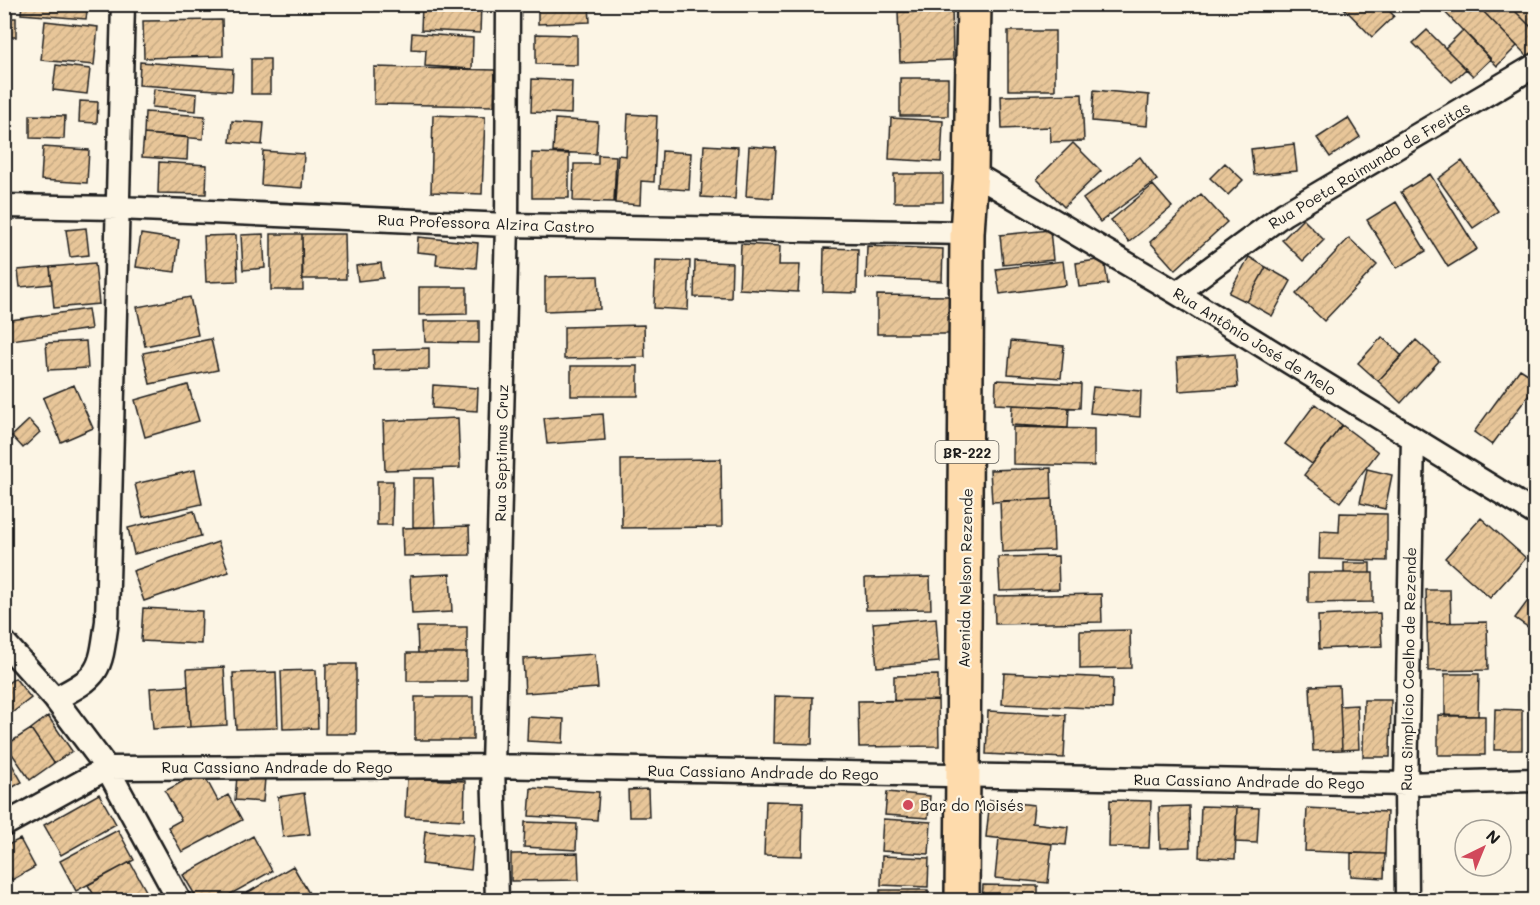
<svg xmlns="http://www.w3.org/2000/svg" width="1540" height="905" viewBox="0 0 1540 905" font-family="Mali,sans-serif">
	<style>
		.building { fill: url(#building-hatch); stroke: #1c1c1c; stroke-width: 1.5 }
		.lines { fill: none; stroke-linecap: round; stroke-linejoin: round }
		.minor-casing { stroke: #1c1c1c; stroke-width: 27 }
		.primary-casing { stroke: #1c1c1c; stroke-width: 38 }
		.minor { stroke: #fcf5e5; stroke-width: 22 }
		.primary { stroke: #fedbac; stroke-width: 33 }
		.poi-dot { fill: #d1495b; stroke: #fcf5e5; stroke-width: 2 }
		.labels { text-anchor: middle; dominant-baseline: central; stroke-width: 4.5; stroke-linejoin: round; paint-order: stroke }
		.shield { fill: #fcf5e5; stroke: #5f5d58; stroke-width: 1.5 }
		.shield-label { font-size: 14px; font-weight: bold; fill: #1c1c1c }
		.street-label { font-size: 15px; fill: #1c1c1c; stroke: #fcf5e5 }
		.poi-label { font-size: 15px; fill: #1c1c1c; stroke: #fcf5e5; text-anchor: start }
	</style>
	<defs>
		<pattern id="building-hatch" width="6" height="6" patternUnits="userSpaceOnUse" patternTransform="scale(1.5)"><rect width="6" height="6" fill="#e8c699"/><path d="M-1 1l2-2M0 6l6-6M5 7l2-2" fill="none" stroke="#c6aa83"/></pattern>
	</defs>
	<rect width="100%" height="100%" fill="#fcf5e5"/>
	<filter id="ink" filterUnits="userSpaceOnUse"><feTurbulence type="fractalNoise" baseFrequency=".0167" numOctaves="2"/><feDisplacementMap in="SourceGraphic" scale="12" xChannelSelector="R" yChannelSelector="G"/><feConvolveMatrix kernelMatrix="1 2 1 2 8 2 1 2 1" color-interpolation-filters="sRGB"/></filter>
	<g filter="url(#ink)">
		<!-- building -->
		<path class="building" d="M4,4H11L12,15H4Z
			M22,4H88L86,19L21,14Z
			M442,4H481L480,33L421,30L422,6L442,7Z
			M538,4H589L590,22L538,24Z
			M912,4H952L953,60L900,62L898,12H912Z
			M1340,4H1383L1394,16L1372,37Z
			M1437,4H1476L1517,46L1497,66Z
			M1476,4H1508L1536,32V51L1529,58Z
			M1508,4H1536V32Z
			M4,18H16V37H4Z
			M222,20L223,56L144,58L143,21Z
			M45,21L98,27L94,65L41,60Z
			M1427,30L1466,69L1452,82L1413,43Z
			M1463,30L1491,59L1473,76L1445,48Z
			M1008,31H1055V90H1008Z
			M412,33L473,38L472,69L425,66L426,50L411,49Z
			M536,34L577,35V65L536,64Z
			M251,59H270V94H251Z
			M140,62L233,69L232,91L139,85Z
			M56,65L90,69L87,94L53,90Z
			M374,67L495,70L494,106L374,104Z
			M900,78H948V116H900Z
			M532,79L572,81L571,114L531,112Z
			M154,89L197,94L196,111L152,107Z
			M1094,90L1149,95L1147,126L1092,121Z
			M1082,94L1084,141L1051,142L1050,127L1002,129L1001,96Z
			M80,101L98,102L97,123L79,122Z
			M145,112L205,116L203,139L144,134Z
			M628,114L657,116L654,182L641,181L640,205L615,203L618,155L626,156Z
			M30,115L65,116L64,139L30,138Z
			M433,115L485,117L482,194L431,192Z
			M891,118L943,121L941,162L889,159Z
			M1348,118L1360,137L1330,157L1317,138Z
			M555,119L598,122L596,154L553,152Z
			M232,121L264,123L262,145L230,142Z
			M144,134L188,137L187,160L142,157Z
			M1073,143L1101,171L1064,207L1037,179Z
			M1294,144L1297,171L1254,175L1251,149Z
			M704,145L738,147L735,199L701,197Z
			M749,146L776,148L773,198L746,196Z
			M43,147L89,150L87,183L41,180Z
			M263,151L304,154L302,188L261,185Z
			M662,151L691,153L689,190L660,188Z
			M532,153L569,154V198H532Z
			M598,155L616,156L614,202L573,201L574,164H598Z
			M1140,157L1157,180L1100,222L1083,199Z
			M1462,161L1498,211L1473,228L1438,179Z
			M159,162L207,165L206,194L158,193Z
			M1225,163L1243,180L1228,195L1210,178Z
			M894,174H943V202H894Z
			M1430,174L1477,249L1448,267L1401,192Z
			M1153,185L1172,207L1129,242L1111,220Z
			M1201,194L1227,222L1175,270L1150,242Z
			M1396,202L1426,251L1397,268L1367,220Z
			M1303,219L1324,240L1303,261L1282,240Z
			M86,228L89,255L70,257L66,230Z
			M1050,230L1053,260L1003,265L1000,235Z
			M141,234L179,240L175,272L136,267Z
			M263,234L265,268L243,270L241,235Z
			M271,234H302L303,290H271Z
			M302,234H345L346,279H302Z
			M236,235L238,281L206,282L204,236Z
			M418,237L478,243L476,268L436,265L437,254L417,252Z
			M1349,238L1377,265L1324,321L1296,294Z
			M741,244L780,246L779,265H800L798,292L739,289Z
			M867,246L943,249L942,281L866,278Z
			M824,248L858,249L857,293L823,292Z
			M1249,257L1266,267L1247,302L1229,293Z
			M1104,259L1108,284L1079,287L1076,263Z
			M656,260L690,261L688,310L654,308Z
			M695,261L732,263L731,298L694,297Z
			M1063,261L1066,285L1000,294L996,269Z
			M95,263L99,304L54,308L50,267Z
			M381,263L383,278L358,281L356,266Z
			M50,267L52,284L20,287L18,270Z
			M1266,267L1291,281L1272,316L1247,302Z
			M598,276L600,309L545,311V277Z
			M419,287H467V314L419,315Z
			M877,295L950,296V334H877Z
			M190,297L198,335L145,346L137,307Z
			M88,309L91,329L4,341V321Z
			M424,321H479V343L425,342Z
			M644,325L645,357L564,359V327Z
			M1382,337L1402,356L1378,381L1358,363Z
			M211,339L218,370L150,384L143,353Z
			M1416,340L1439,361L1401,403L1378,381Z
			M86,341L88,368L48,370L46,343Z
			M1011,341L1064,346L1061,378L1008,374Z
			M429,348V369L374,370L373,350Z
			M1235,354L1238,387L1179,391L1177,358Z
			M571,366H638V396H571Z
			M1520,369L1536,379V385L1492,445L1474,432Z
			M996,380L1081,384L1080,408L995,404Z
			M74,385L93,428L61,442L43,398Z
			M188,385L199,421L145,437L135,400Z
			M433,385L478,388L477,411L432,408Z
			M1093,387L1141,391L1140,417L1090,413Z
			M1315,404L1342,425L1312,464L1285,444Z
			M1012,405L1069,408L1068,428L1011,425Z
			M603,414L605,440L547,444L544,418Z
			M458,418L460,468L385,470L383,421Z
			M29,420L40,432L23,448L12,436Z
			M1342,425L1378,452L1340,502L1304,475Z
			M1013,427L1094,429V466L1013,464Z
			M721,459L722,527L622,528L621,460Z
			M1051,468L1052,499L992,502L990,470Z
			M1367,469L1392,475L1385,509L1360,503Z
			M195,470L202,504L143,517L135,484Z
			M413,478H433L435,527H413Z
			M377,481H393L392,525H377Z
			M1052,499L1054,550L1002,552L1000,501Z
			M194,511L201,536L134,554L128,528Z
			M1340,513L1387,514V561L1319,559L1320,531L1339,532Z
			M1481,518L1526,558L1490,598L1445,558Z
			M469,526L470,555L403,556L402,528Z
			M218,542L229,572L144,601L133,571Z
			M1058,556L1059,589L1000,591L998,557Z
			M1344,563H1370V573H1344Z
			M1308,573H1373V602L1308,603Z
			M450,574L452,612L412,614L410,576Z
			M930,577L931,609L866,610L865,578Z
			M1426,590H1450L1451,623H1427Z
			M1536,590V633L1515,618Z
			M1101,594L1102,622L995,624L994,596Z
			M143,608L202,611L201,644L141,641Z
			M1380,613L1382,646L1319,649L1318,616Z
			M936,618L939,662L877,667L873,623Z
			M1487,622L1488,670L1428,671L1427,623Z
			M417,627H467V653H418Z
			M1130,630L1131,668L1080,669V631Z
			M407,653H467V681H407Z
			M595,654L598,688L525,693L523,659Z
			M326,664H356V734H325Z
			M224,667L227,725L190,727L187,669Z
			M316,670L318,728L283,729L281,671Z
			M276,672L278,728L236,729L233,673Z
			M1004,673L1113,678L1112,709L1002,704Z
			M1445,674H1479L1478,716H1445Z
			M938,675V700L894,701V676Z
			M15,678L31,698L4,719V686Z
			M1339,685L1342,750L1313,751L1310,686Z
			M188,686L190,727L153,729L150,688Z
			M1536,693V736L1530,737L1528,694Z
			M775,696L813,697L812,744L774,743Z
			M415,697H473V740H415Z
			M938,700L939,746L859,747L858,701Z
			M1364,700H1391L1390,757H1363Z
			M1357,705L1359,749L1342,750L1340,706Z
			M1495,709L1522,710V750H1494Z
			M988,711L1066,715L1064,758L986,754Z
			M1438,715L1485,716V755H1438Z
			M48,716L72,751L54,763L31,729Z
			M528,717L564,719L563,743L527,741Z
			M31,729L54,763L30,780L6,745Z
			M6,754L22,782L8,790L4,783Z
			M202,771L218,801L228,795L242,820L182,852L168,827L181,820L165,791Z
			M237,776L265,778L263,802L235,800Z
			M407,778L465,781L464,820L405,817Z
			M531,788L599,792L597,820L529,816Z
			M648,789L649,817H629L628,790Z
			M887,792L930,796L928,818L885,815Z
			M304,793L310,834L283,837L278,797Z
			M99,794L116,824L61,855L44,825Z
			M990,800L1034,805L1032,823L1068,827L1066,845L986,837Z
			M1110,800L1151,801L1149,848L1109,847Z
			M766,801L803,802L802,856L764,855Z
			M1189,806L1190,847L1160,848L1159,807Z
			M1201,806L1237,807L1235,859L1199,857Z
			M1237,807L1259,808L1257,843L1235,842Z
			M1307,808L1387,812L1385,854L1305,851Z
			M883,819L931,822L929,854L881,851Z
			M525,822L577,824L576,850L524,847Z
			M118,830L134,860L76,891L60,861Z
			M425,831L474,835L471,870L422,864Z
			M253,836L272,871L220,900H198L183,875Z
			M999,838L1052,844L1048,883L995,878Z
			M20,839L35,867L12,880L4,867V847Z
			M578,853L579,880L511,881V854Z
			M1351,853L1385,854L1384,878L1351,876Z
			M882,856L929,858L928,887L881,885Z
			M130,862L151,900H97L88,885Z
			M293,866L313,900H235Z
			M983,885L1038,886V900H982Z
			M880,890H928L929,900H880Z"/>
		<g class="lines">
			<!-- minor casing -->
			<g class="minor-casing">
				<path id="minor" d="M971,172L1177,293L1536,514
					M4,206L118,208L507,225L967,233
					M1177,293L1284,214L1536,65
					M4,642L55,699L107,768L179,900
					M55,699C101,675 100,672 107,621L123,4
					M4,825L107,768L493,766L1406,784L1536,780
					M497,900L493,766L507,225L508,4
					M1407,900L1406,784L1413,438"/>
			</g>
			<!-- primary casing -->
			<g class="primary-casing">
				<path id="primary" d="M962,900L967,233L971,172L974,4"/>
			</g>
			<!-- minor -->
			<use href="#minor" class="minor"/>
			<!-- primary -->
			<use href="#primary" class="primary"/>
		</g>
	</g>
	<!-- markers -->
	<circle class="poi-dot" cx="908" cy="805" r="6"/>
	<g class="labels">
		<!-- shield labels -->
		<rect class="shield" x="935.5" y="441" width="63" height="22" rx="4.5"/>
		<g class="shield-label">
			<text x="967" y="452">BR-222</text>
		</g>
		<!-- street labels -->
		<g class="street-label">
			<text transform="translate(1369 165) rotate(-31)">Rua Poeta Raimundo de Freitas</text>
			<text transform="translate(486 223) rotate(2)">Rua Professora Alzira Castro</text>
			<text transform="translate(1255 341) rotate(32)">Rua Antônio José de Melo</text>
			<text transform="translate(501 453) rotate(-89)">Rua Septimus Cruz</text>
			<text transform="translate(965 578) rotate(-89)">Avenida Nelson Rezende</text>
			<text transform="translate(1408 669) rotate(-89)">Rua Simplício Coelho de Rezende</text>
			<text x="277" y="767">Rua Cassiano Andrade do Rego</text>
			<text transform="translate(763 772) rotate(1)">Rua Cassiano Andrade do Rego</text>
			<text transform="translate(1249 781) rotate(1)">Rua Cassiano Andrade do Rego</text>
		</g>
		<!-- poi labels -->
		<g class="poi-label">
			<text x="920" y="805">Bar do Moisés</text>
		</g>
	</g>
	<!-- margin -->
	<rect width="1540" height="905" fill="none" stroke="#fcf5e5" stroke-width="24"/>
	<rect x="12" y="12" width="1516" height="881" fill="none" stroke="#1c1c1c" stroke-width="2" filter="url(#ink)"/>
	<!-- north arrow -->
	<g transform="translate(1483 848) rotate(43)"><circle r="28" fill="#fcf5e5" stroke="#a29e95" stroke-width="1.5"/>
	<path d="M0-4.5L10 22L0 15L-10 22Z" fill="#d1495b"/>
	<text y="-9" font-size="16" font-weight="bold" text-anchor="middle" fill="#1c1c1c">N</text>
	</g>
</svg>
